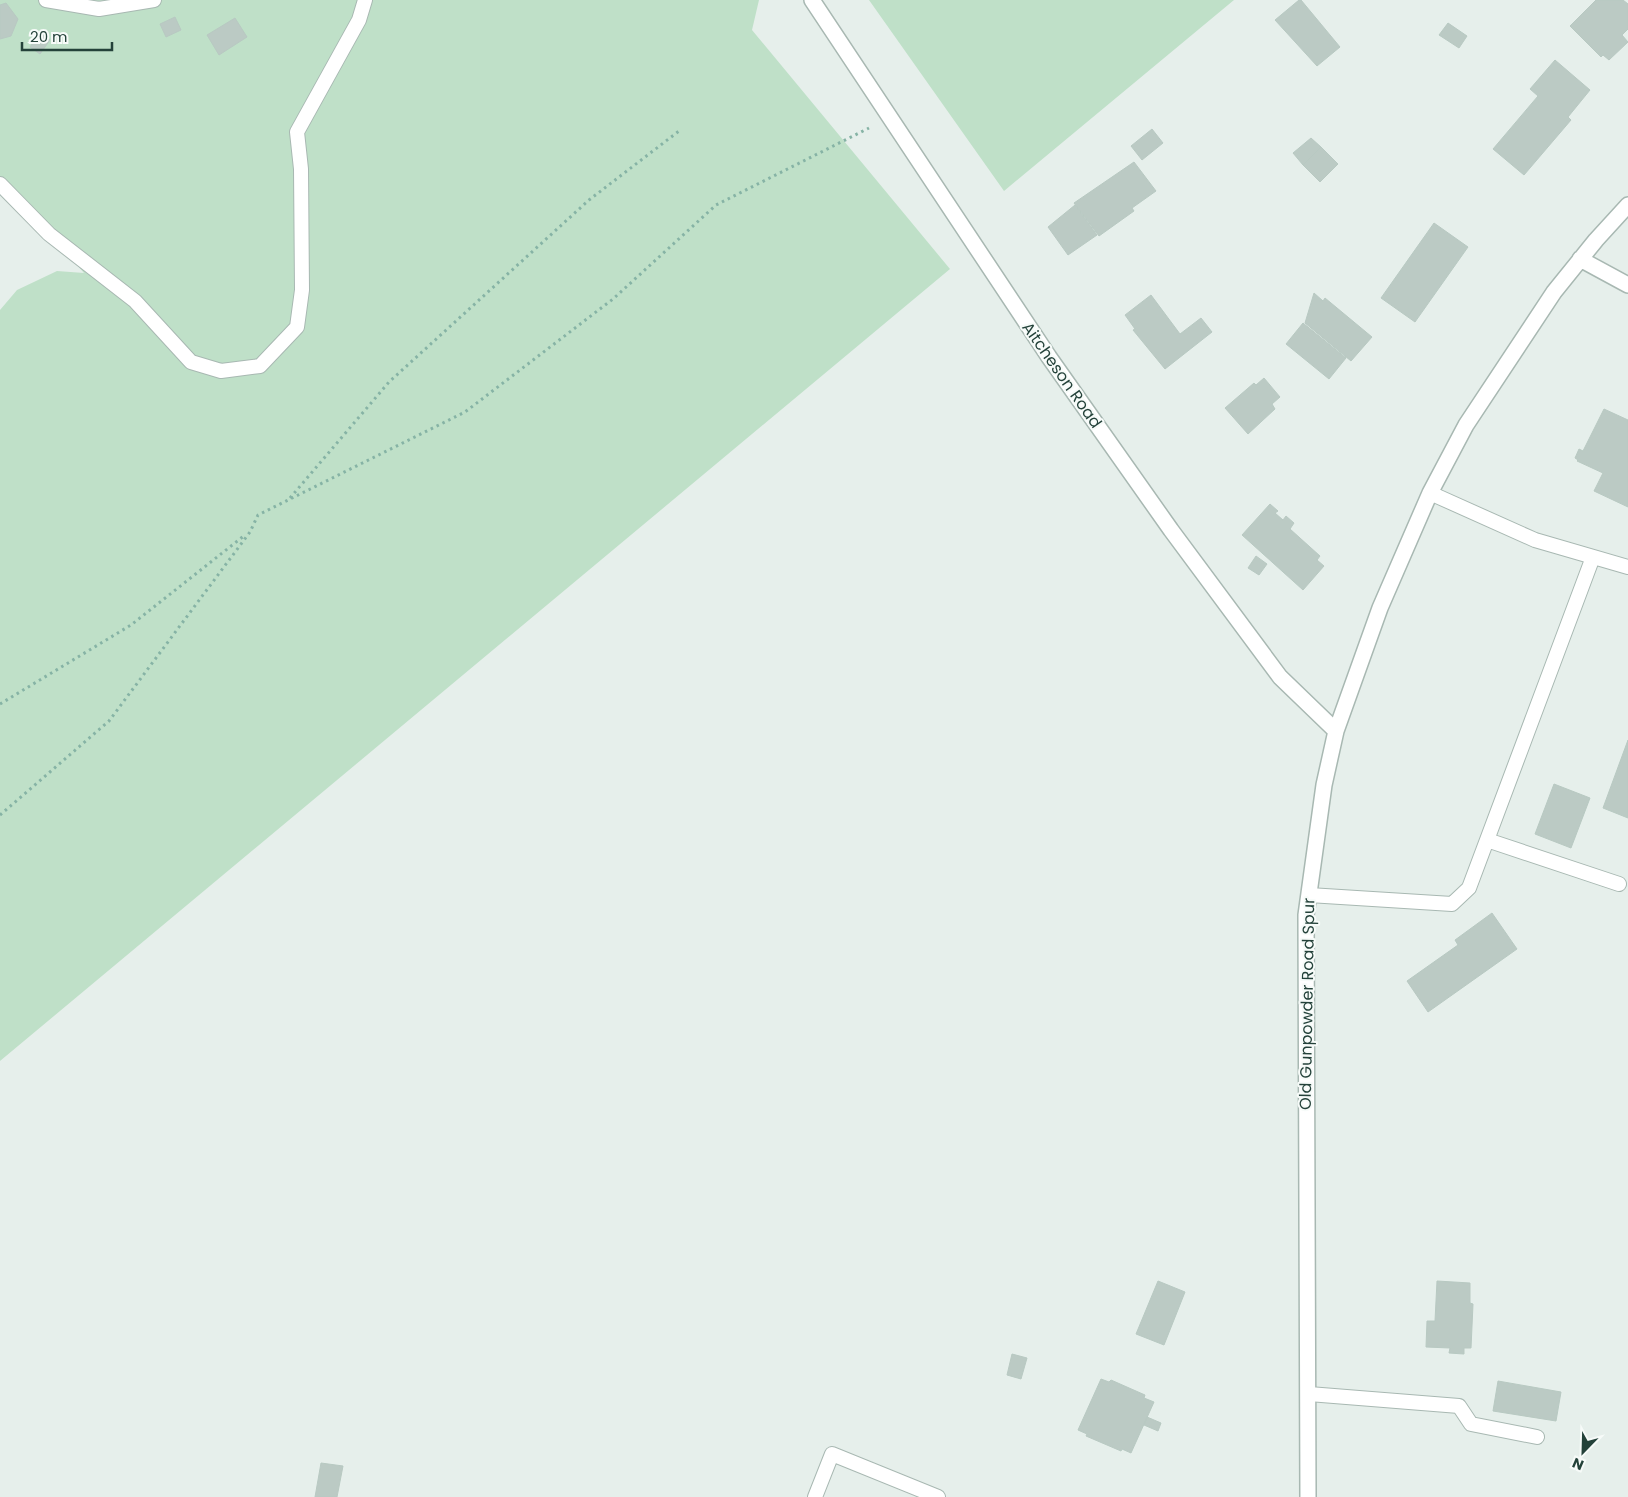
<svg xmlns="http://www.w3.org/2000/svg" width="1628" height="1497" viewBox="0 0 1628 1497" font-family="Poppins,sans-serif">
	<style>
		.green { fill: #bfe0c8 }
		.building { fill: #bbcac4; stroke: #b8c9c2 }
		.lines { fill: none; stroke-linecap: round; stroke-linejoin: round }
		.service-casing { stroke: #a8b8b2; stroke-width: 16 }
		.minor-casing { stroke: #a8b8b2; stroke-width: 18 }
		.path { stroke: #86b3a5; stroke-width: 3; stroke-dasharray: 2.5 4; stroke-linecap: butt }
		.service { stroke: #fff; stroke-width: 14 }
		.minor { stroke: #fff; stroke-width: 15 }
		.labels { text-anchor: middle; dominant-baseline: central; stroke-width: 4; stroke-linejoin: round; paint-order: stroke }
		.street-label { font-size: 16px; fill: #24423a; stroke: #f7fbf9 }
	</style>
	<rect width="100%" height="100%" fill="#e6efeb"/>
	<!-- green -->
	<path class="green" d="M0,0H759L752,30L950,269L0,1061V310L17,290L57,271L84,273L66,252L0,190Z
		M869,0H1234L1004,191Z"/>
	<!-- building -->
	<path class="building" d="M1299,0H1301L1340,47L1317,66L1275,20Z
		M1596,0H1623L1628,4V29L1622,35L1628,42L1609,60L1603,55L1601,57L1570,26Z
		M6,3L18,19L11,36L0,39V5Z
		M175,17L181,30L166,37L160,24Z
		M235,18L247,37L219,55L207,35Z
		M1448,23L1467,36L1459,48L1439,35Z
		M39,33L50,40L40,54L30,47Z
		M1555,60L1590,90L1568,117L1571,120L1524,175L1493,149L1538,96L1530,89Z
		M1152,129L1163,143L1142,160L1131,146Z
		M1311,138L1321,147L1303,165L1293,153Z
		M1321,147L1338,164L1320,182L1303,165Z
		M1134,162L1156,191L1132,208L1134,211L1099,236L1074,203Z
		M1075,205L1097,235L1068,255L1048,227Z
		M1434,223L1468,247L1415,322L1381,298Z
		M1314,293L1323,301L1325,298L1372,337L1351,361L1305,323Z
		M1151,295L1180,334L1201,318L1212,332L1165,369L1133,330L1135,329L1125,315Z
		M1303,323L1346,358L1329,379L1286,344Z
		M1264,378L1280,397L1272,404L1275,409L1248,434L1225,408L1254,383L1256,385Z
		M1604,409L1628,420V507L1594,491L1603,473L1577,461L1578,460L1575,458L1579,449L1583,451Z
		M1270,504L1278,511L1275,513L1283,520L1286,516L1294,523L1290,529L1320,556L1317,560L1324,566L1303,590L1242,535Z
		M1256,556L1267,564L1259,575L1248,568Z
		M1628,740V818L1603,808Z
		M1554,784L1590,798L1571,848L1535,834Z
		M1492,913L1517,949L1428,1012L1407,981L1458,945L1455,940Z
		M1158,1281L1185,1292L1164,1345L1136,1334Z
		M1437,1281L1470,1283V1303L1473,1304L1471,1348H1464V1354L1449,1353L1450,1348L1426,1347L1427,1321H1435Z
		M1012,1354L1027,1358L1021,1379L1007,1375Z
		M1101,1379L1109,1382L1111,1380L1145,1395L1144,1398L1154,1402L1131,1453L1122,1449L1121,1451L1086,1436L1087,1434L1078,1430Z
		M1498,1381L1561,1392L1556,1421L1493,1411Z
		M1147,1417L1161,1423L1158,1431L1144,1425Z
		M321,1463L343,1466L337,1497H315Z"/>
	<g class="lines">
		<!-- service casing -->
		<g class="service-casing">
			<path id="service" d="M46,0L99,9L154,0
				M0,184L49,234L135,301L191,362L221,371L260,366L297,327L302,290L301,169L297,132L359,20L365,0
				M1430,493L1535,540L1628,567
				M1487,840L1619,884
				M1309,895L1452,904L1469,888L1593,557
				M1309,1394L1459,1406L1471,1424L1537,1437
				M815,1497L832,1454L938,1497"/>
		</g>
		<!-- minor casing -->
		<g class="minor-casing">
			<path id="minor" d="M812,0L1049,357L1171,530L1280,677L1336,731
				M1580,259L1628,285
				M1308,1497L1306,915L1324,785L1336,731L1380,608L1430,493L1466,425L1554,292L1596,240L1628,205"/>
		</g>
		<!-- path -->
		<path class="path" d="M290,498L389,382L589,200L679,131
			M0,704L131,625L245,535
			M0,815L109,721L250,532L258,515L465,412L613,299L716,205L869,128"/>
		<!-- service -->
		<use href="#service" class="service"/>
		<!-- minor -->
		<use href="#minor" class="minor"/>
	</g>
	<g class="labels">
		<!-- street labels -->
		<g class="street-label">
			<text transform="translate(1062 375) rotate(55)">Aitcheson Road</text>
			<text transform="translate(1307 1004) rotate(-89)">Old Gunpowder Road Spur</text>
		</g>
	</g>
	<!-- north arrow -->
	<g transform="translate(1583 1452) rotate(203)" stroke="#f7fbf9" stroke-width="4" paint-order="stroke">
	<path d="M0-4L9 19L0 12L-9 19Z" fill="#24423a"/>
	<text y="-8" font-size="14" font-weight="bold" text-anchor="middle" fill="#24423a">N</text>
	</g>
	<!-- scale -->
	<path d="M22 42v8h90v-8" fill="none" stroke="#24423a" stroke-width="2.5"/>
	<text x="30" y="42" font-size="15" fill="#24423a" stroke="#f7fbf9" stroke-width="4" paint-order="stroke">20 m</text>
</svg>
